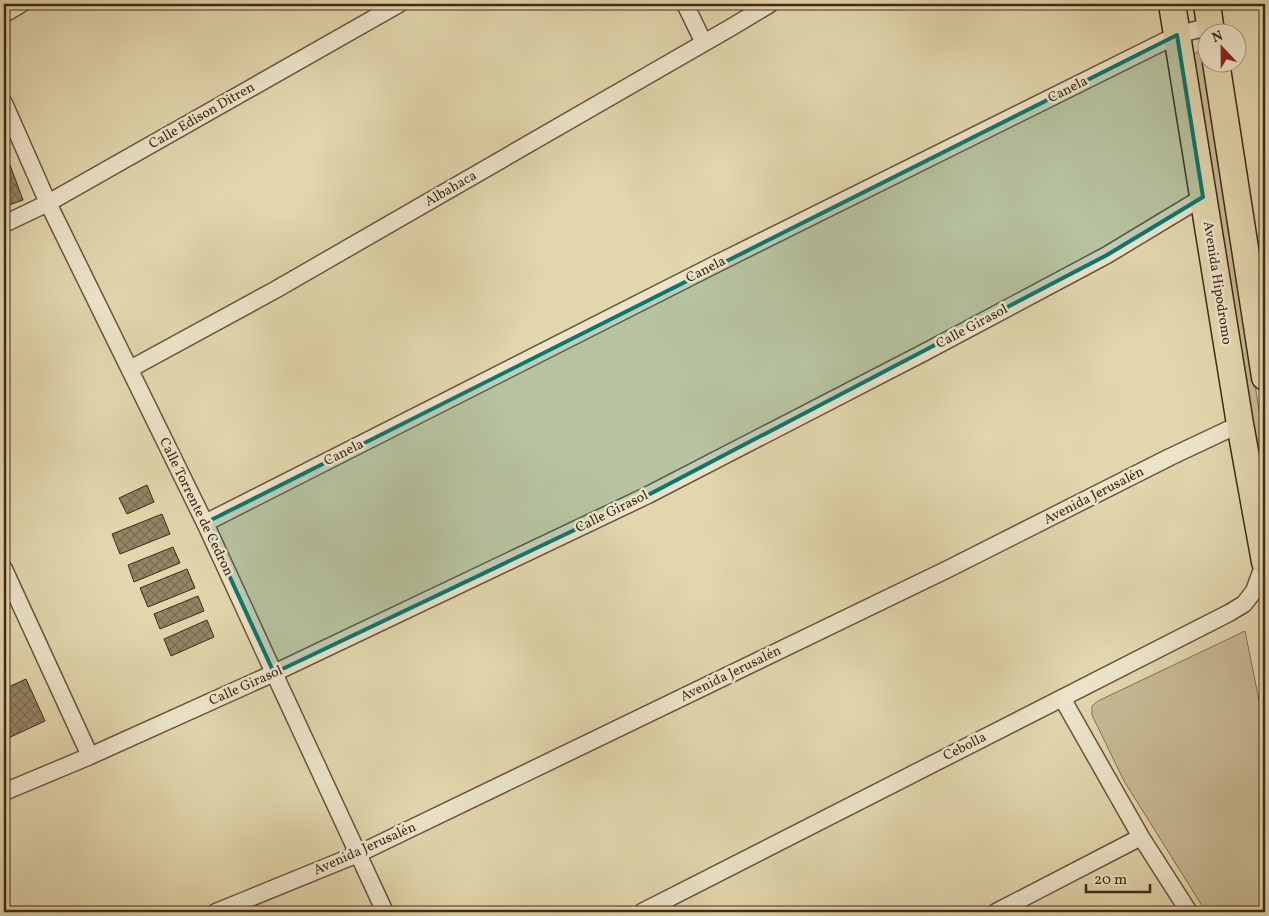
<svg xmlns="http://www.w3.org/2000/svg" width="1269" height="916" viewBox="0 0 1269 916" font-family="Vollkorn,serif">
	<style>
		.green { fill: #c7b994; stroke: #847256 }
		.building { fill: url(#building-cross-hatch); stroke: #412b17 }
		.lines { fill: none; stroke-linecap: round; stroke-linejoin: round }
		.street-casing { stroke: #69563c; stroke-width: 19 }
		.primary-casing { stroke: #412b17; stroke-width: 29 }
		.street { stroke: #ece4ca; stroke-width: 16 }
		.primary { stroke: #e2d6ad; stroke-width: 26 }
		.marked { fill: #0f766e; fill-opacity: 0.2; stroke: #0f766e; stroke-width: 4; stroke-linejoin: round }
		.labels { text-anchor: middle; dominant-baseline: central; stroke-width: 5; stroke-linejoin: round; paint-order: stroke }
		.street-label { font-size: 14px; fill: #412b17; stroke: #ece4ca }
	</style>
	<defs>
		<pattern id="building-cross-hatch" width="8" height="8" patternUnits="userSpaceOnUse" patternTransform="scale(1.25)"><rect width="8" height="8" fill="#958465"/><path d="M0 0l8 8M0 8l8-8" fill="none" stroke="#7b6c52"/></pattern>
	</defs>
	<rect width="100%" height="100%" fill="#e2d6ad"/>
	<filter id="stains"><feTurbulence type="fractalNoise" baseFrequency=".004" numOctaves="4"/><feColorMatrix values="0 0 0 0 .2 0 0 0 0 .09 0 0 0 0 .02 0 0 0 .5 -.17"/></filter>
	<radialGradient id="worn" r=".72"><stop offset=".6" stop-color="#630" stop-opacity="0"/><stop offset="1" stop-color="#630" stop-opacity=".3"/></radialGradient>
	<!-- green -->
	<path class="green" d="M1197,52L1202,53L1205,57L1265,450V502L1193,59L1194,55Z
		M1245,631L1265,730V912H1206L1124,781L1092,715V706L1098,701Z"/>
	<!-- building -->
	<path class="building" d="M10,165L23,200L4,207V168Z
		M147,485L154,502L127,514L119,498Z
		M162,514L170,534L120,554L112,534Z
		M173,547L180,563L134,582L128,565Z
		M187,569L195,588L148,607L140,588Z
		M198,596L204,611L160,629L154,614Z
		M207,620L214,637L171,656L164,639Z
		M26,679L45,721L4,740V689Z"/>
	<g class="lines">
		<!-- street casing -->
		<g class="street-casing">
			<path id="street" d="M685,4L704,43
				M4,14L21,4
				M4,103L48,203L205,523L274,673L385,912
				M4,224L48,203L399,4
				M130,369L275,290L730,28L770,4
				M205,523L718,263L1177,35L1210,26
				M4,569L90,756
				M1062,698L1141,837L1189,912
				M4,792L90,756L274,673L648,495L925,352L1107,255L1203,197
				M216,912L358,854L948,569L1170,457L1240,424
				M642,912L1229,613L1244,604L1254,591L1265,561
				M996,912L1141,837"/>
		</g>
		<!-- primary casing -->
		<g class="primary-casing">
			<path id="primary" d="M1172,4L1240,424L1265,562
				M1207,4L1211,32
				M1216,62L1265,377"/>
		</g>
		<!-- street -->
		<use href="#street" class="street"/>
		<!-- primary -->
		<use href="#primary" class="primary"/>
	</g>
	<!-- marked area -->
	<path class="marked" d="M1177,35L1203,197L1107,255L648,495L274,673L205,523Z"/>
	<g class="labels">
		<!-- street labels -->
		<g class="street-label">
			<text transform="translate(1068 90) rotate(-27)">Canela</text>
			<text transform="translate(202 116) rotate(-30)">Calle Edison Ditren</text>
			<text transform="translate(451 189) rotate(-30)">Albahaca</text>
			<text transform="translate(706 270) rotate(-27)">Canela</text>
			<text transform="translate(1217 283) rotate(81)">Avenida Hipodromo</text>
			<text transform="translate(972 327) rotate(-28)">Calle Girasol</text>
			<text transform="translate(344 453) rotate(-27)">Canela</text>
			<text transform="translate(1094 496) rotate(-27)">Avenida Jerusalén</text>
			<text transform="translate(196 507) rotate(64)">Calle Torrente de Cedron</text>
			<text transform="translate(612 512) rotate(-26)">Calle Girasol</text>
			<text transform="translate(731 674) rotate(-26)">Avenida Jerusalén</text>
			<text transform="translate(246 686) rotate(-24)">Calle Girasol</text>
			<text transform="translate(965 747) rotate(-27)">Cebolla</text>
			<text transform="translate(365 849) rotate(-24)">Avenida Jerusalén</text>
		</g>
	</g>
	<!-- margin -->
	<rect width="1269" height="916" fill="none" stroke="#e2d6ad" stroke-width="20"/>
	<rect x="5" y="5" width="1259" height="906" fill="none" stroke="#412b17" stroke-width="2.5"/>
	<rect x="10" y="10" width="1249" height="896" fill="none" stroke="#412b17"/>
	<!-- north arrow -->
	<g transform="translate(1222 48) rotate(338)"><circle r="24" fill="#ece4ca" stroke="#a89a82"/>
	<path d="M0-4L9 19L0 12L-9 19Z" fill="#8f2418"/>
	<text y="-8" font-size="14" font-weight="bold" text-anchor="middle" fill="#412b17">N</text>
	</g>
	<!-- scale -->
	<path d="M1086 884v8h64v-8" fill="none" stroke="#412b17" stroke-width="2.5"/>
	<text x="1094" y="884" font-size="15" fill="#412b17" stroke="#ece4ca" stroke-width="4" paint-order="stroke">20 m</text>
	<rect width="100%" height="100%" filter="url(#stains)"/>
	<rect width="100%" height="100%" fill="url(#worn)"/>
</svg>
